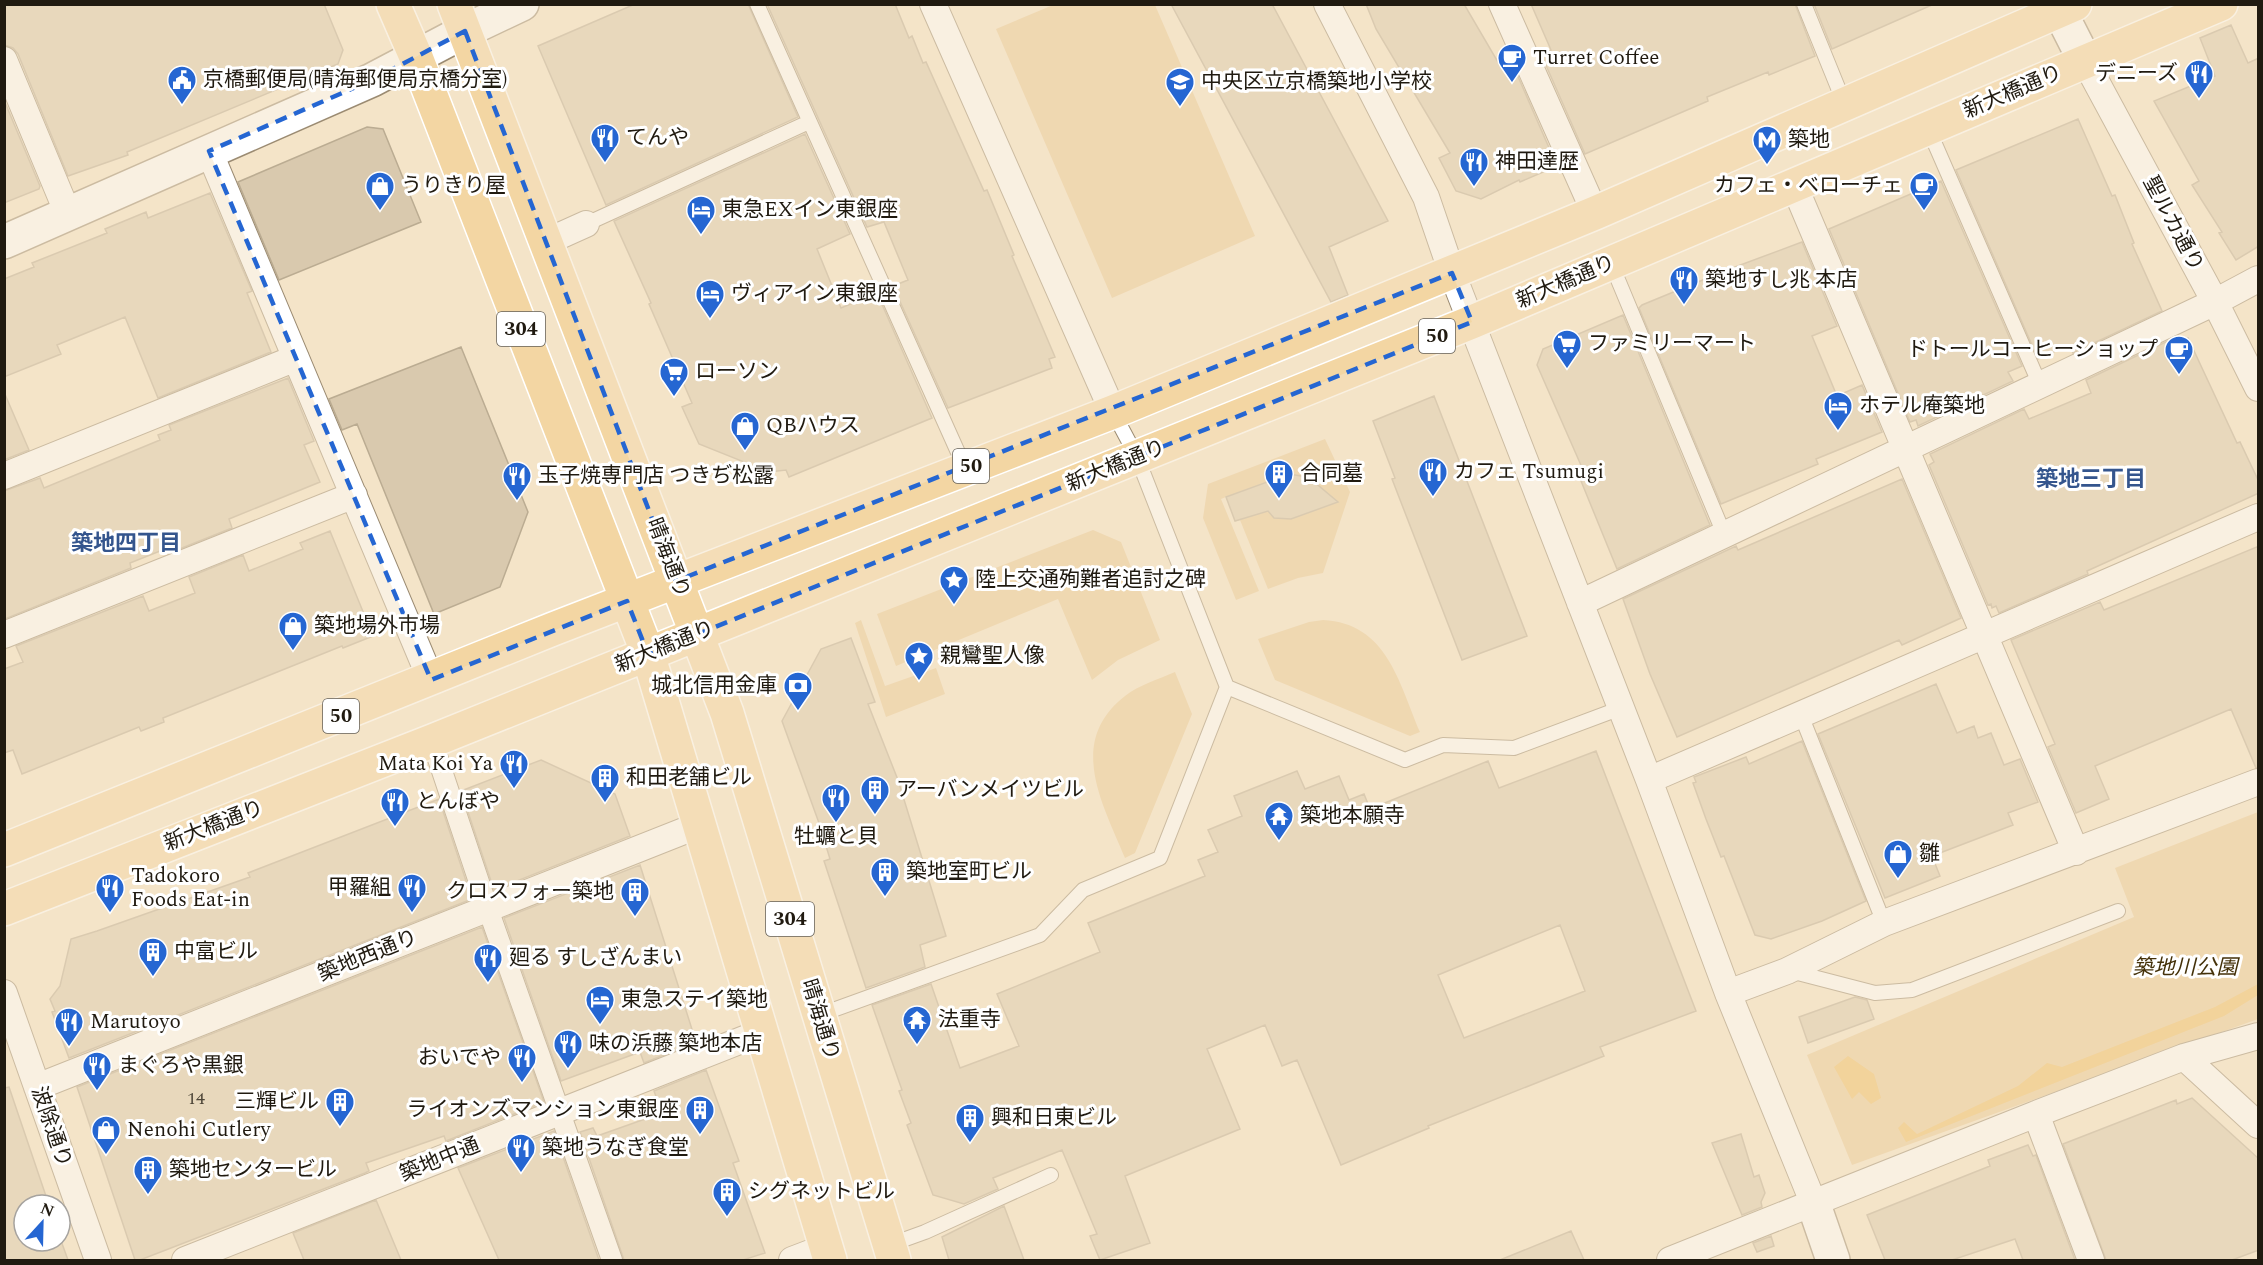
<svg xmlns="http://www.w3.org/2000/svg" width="2263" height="1265" viewBox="0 0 2263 1265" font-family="Spectral,'Noto Sans JP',serif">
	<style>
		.green { fill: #e9ca96 }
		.water { fill: #efbe65 }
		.building { fill: #d9c9ae; stroke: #bbac92; stroke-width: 1.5; fill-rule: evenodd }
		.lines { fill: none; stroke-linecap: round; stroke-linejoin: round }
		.service-casing { stroke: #9b8b72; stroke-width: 16 }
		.pedestrian-casing { stroke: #9b8b72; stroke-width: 22 }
		.minor-casing { stroke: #9b8b72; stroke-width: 28 }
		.tertiary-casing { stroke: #9b8b72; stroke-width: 36 }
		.primary-casing { stroke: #fff; stroke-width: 36 }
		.service { stroke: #fff; stroke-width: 14 }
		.pedestrian { stroke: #fff; stroke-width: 20 }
		.minor { stroke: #fff; stroke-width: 26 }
		.tertiary { stroke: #fff; stroke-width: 33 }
		.primary { stroke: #f3d6a3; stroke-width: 33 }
		.marked { fill: none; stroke: #2566d2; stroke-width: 4.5; stroke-dasharray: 12 8; stroke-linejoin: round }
		.labels { text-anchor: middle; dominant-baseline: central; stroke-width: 6; stroke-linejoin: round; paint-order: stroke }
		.number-label { font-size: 18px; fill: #4e4638 }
		.shield { fill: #fff; stroke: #635f58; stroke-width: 1.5 }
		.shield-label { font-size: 20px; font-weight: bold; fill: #201a10 }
		.poi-label { font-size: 21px; fill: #201a10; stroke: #fff; text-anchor: start }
		.street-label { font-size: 21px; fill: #201a10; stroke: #fff }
		.park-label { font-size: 21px; font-style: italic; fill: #443109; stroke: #fff }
		.neighbourhood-label { font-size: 22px; font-weight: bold; fill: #34558d; stroke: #fff }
	</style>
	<rect width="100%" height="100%" fill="#f4e4c8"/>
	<!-- green -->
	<path class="green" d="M1053,5H1155L1255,236L1112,298L996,29Z
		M1325,439L1350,492L1323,573L1298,578L1268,589L1240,520L1235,521L1226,497L1221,499L1259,591L1236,600L1203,518L1208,484Z
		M1093,530L1121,542L1160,640L1118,660L1092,680L1058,599L896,666L877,614Z
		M861,620L885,686L936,668L945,694L886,717L855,623Z
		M1323,620C1387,623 1399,683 1420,732L1410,736L1275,680L1258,639L1309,622Z
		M1175,672L1192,714L1135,853L1125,858C1103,804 1066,742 1125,696C1139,685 1159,679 1175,672Z
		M2258,812V1019L1852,1165L1807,1055L2134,917L2115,868Z"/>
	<!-- water -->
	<path class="water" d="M2258,984V995L2224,1016L1906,1142L1898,1128L1904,1122L1917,1134L2018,1086L2047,1063L2062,1067L2215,1007Z
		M1848,1056L1874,1074L1881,1098L1871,1104L1859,1092L1852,1099L1834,1067Z"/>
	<!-- building -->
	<path class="building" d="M4,4H324L343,50L338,64L127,152L128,155L68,176L18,54L13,48L4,45Z
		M635,4H748L798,117L606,205L538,46Z
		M767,4H895L909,38L912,36L923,63L926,62L984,191L987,190L1014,255L1012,256L1055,357L1049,359L1052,368L948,408L893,286L908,280L884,222L867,227Z
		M1171,4H1272L1388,221L1329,247L1348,295L1331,302Z
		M1366,4H1464L1502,69L1513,65L1557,166L1520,182L1519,180L1481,199L1456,191L1439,158L1450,153L1376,29Z
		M1531,4H1795L1815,56L1769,75L1768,72L1707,97L1708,101L1585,154L1541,54L1551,50Z
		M1814,4H1934L1832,49Z
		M2231,25L2248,63L2259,58V246L2236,260L2219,233L2222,232L2192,185L2199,181L2154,101L2215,76L2200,38Z
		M4,100L40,186L39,189L4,203Z
		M2078,119L2112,196L2115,195L2134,243L2132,244L2162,311L2073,353L2069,345L2038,359L1956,170Z
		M367,127L383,129L421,222L279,280L238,182Z
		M805,134L850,234L817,249L841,308L877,293L932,418L789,477L786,470L769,472L699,444L682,407L692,403L649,304L651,303L614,221Z
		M1941,181L2022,366L2008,372L2013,381L1918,426L1916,420L1910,422L1829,229Z
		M210,193L252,291L247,293L271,352L158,398L125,317L57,345L61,354L4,377V279L34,267L32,263L107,233L105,229L146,212L148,218Z
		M1802,242L1837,326L1812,336L1837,396L1862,385L1882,432L1816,459L1818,464L1721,504L1639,308L1642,305L1727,270Z
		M1623,315L1710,525L1617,569L1581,481L1587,479L1537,365L1543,349Z
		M2174,338L2177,343L2188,338L2237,443L2240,442L2259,482V493L2087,571L2088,574L1999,613L1996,606L1992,608L1991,604L1988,605L1929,465L1934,462L1930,454L2024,409L2029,419L2091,393L2086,380Z
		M461,347L528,512L500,587L434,614L357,424L342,430L329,399Z
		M288,378L314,441L304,445L320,482L229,519L232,528L177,550L175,545L130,563L131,568L5,619L4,491L40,478L44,488L160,440L158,435L171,430L169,425Z
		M4,392L29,450L4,460Z
		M1434,396L1527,636L1462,660L1392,479L1395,478L1373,421Z
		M1289,474L1301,476L1313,481L1338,502L1291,519L1274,518L1268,511L1235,521L1226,497Z
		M1902,479L1961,618L1902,645L1899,640L1677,737L1650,674L1623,599L1736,546L1738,550Z
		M330,531L373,636L343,648L342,646L163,718L164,722L141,731L139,727L22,774L13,750L4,753V669L23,662L16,646L143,596L149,611L195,593L189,577L243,555L249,571L303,549L300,543Z
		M2259,546V767L2256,768L2231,709L2095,766L2109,799L2076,813L2048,747L2055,744L2011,640L2100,602L2104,610Z
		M851,638L875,702L868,704L898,780L946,936L920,945L925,967L866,988L824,861L830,859L819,823L782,721L821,649Z
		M1936,684L1957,733L1974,726L1978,738L1991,733L2004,765L2020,759L2038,802L2008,813L2013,825L1932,856L1940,876L1885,898L1818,734Z
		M1802,741L1866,901L1822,921L1771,939L1755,935L1724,856L1721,857L1706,819L1693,783L1696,782L1694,777L1746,757L1749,764Z
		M1596,751L1696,1011L1600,1047L1604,1056L1428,1126L1429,1128L1341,1165L1297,1060L1282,1066L1265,1025L1207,1049L1240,1129L1125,1176L1150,1243L1100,1260L1090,1236L1097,1234L1062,1150L993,1178L998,1189L964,1204L933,1195L907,1125L911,1123L899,1091L902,1090L872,1005L931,984L960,1068L1019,1046L997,994L1100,952L1088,923L1205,876L1198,860L1218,852L1208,830L1242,816L1234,796L1297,771L1305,789L1339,776L1349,800L1364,794L1370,809L1488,761L1499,788ZM1560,925L1585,991L1464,1038L1438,975Z
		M541,760L615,794L630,836L494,890L461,791Z
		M439,799L472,899L69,1058L52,1012L55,1011L50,999L60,986L71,939L97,931L250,877L248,873Z
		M640,865L696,1042L644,1063L640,1052L561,1081L504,918Z
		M482,927L544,1102L446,1141L444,1136L366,1163L369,1171L365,1173L140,1260H135L77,1087Z
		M1855,997L1867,1000L1874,1019L1808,1043L1799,1017Z
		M706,1070L739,1161L733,1163L765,1253L743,1260H624L580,1132L593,1128L597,1136L662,1113L654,1091Z
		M9,1087L49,1205H24V1241H60V1238L68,1260H4V1088Z
		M2192,1098L2259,1159V1250L2232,1260H2106L2063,1144L2176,1100L2177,1104Z
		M554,1131L599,1260H499L458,1168Z
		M1741,1134L1754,1177L1759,1175L1765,1193L1761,1202L1762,1207L1742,1215L1712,1143Z
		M2028,1145L2033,1156L2036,1155L2075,1260H2023L2015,1239L1952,1260H1885L1867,1215L1990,1166L1988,1160Z
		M376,1200L401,1260H304L293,1233Z
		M1004,1206L1024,1260H949L942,1237Z
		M1571,1231L1584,1260H1500Z
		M1771,1236L1774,1246L1757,1252L1753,1243Z"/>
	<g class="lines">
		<!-- service casing -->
		<g class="service-casing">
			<path id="service" d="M757,4L965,468
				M1804,4L1845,105
				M1928,128L2040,385
				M586,224L809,122
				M1611,263L1724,534
				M1227,687L1405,760L1443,745L1514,748L1621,708
				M1801,715L1884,923
				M1790,971L1875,993L1912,990L2118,911
				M819,1015L1040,935L1083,890L1160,858L1227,687L1137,457L1113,412
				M889,1245L925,1232L1051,1175"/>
		</g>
		<!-- pedestrian casing -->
		<g class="pedestrian-casing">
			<path id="pedestrian" d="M432,741L488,909L612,1260"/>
		</g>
		<!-- minor casing -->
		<g class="minor-casing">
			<path id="minor" d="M933,4L1113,412
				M1327,4L1426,197L1452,273L1649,780L1728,993L1813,1202
				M1502,4L1595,213
				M4,60L68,214
				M2085,61L2215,302L2258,388
				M209,151L431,680
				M1794,185L2076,852
				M546,242L586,224
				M4,476L296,358
				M1580,603L2215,302L2258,279
				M4,635L354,495
				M1649,780L2258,517
				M4,993L98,1260
				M1728,993L1787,971L1884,923L2258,782
				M2184,1057L2258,1125
				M37,1087L699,825
				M2036,1114L2091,1260
				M185,1260L762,1032
				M792,1260L826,1247
				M1670,1260L2036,1114L2184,1057L2258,1036"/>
		</g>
		<!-- tertiary casing -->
		<g class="tertiary-casing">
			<path id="tertiary" d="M2056,4L2085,61
				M4,242L372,80L465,31L522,4
				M1813,1202L1833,1260"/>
		</g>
		<!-- primary casing -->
		<g class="primary-casing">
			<path id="primary" d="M393,4L416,57L648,654L830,1260
				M454,4L727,713L894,1260
				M4,850L553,629L1113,412L1595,213L2075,4
				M4,909L432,741L1472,322L2221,4"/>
		</g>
		<!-- service -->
		<use href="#service" class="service"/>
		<!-- pedestrian -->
		<use href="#pedestrian" class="pedestrian"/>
		<!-- minor -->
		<use href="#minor" class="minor"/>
		<!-- tertiary -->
		<use href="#tertiary" class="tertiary"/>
		<!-- primary -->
		<use href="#primary" class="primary"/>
	</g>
	<!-- marked area -->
	<path d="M0 0H2263V1265H0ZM465,31L676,581L1452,273L1472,322L648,654L627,601L431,680L209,151L372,80Z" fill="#f4e4c8" fill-opacity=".55" fill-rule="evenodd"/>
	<path class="marked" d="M465,31L676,581L1452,273L1472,322L648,654L627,601L431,680L209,151L372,80Z"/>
	<!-- icons -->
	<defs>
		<g id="cafe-pin" transform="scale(1.5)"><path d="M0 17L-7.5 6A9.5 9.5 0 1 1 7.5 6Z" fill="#2566d2" stroke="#fff"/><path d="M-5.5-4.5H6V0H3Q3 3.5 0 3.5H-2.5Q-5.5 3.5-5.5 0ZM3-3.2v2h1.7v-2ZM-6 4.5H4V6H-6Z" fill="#fff"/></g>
		<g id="restaurant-pin" transform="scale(1.5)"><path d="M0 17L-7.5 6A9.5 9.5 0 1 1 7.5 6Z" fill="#2566d2" stroke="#fff"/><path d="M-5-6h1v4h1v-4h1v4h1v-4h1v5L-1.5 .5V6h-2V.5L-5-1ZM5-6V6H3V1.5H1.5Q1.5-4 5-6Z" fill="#fff"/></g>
		<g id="civic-pin" transform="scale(1.5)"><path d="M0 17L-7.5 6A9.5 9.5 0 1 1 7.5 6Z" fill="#2566d2" stroke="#fff"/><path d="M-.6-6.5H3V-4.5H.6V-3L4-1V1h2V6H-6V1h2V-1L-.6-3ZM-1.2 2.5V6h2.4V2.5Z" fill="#fff"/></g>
		<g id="school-pin" transform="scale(1.5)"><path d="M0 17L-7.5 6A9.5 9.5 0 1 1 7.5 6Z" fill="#2566d2" stroke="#fff"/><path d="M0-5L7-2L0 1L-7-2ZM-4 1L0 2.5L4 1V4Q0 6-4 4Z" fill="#fff"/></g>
		<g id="metro-pin" transform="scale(1.5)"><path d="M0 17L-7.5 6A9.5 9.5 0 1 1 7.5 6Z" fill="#2566d2" stroke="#fff"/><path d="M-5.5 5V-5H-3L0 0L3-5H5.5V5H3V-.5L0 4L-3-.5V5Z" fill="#fff"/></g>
		<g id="shop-pin" transform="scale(1.5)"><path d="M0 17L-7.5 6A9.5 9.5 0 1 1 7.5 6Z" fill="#2566d2" stroke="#fff"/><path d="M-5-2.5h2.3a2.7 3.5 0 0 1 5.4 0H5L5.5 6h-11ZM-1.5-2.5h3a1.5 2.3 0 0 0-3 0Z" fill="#fff"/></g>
		<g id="hotel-pin" transform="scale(1.5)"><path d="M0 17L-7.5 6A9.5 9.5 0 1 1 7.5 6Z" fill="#2566d2" stroke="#fff"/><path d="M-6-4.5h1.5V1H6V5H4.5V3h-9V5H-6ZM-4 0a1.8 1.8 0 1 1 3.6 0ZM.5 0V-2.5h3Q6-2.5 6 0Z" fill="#fff"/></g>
		<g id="supermarket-pin" transform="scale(1.5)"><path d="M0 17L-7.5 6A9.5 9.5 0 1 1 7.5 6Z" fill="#2566d2" stroke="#fff"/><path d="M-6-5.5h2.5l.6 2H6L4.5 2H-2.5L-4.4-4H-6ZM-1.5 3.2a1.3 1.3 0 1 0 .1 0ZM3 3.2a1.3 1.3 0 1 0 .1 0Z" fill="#fff"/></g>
		<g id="building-pin" transform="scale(1.5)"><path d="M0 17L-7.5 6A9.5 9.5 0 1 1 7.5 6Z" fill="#2566d2" stroke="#fff"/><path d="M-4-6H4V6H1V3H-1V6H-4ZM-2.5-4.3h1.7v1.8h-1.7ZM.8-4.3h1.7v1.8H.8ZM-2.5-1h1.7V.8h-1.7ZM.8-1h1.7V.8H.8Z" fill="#fff"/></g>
		<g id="sight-pin" transform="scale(1.5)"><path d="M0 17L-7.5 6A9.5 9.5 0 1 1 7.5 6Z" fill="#2566d2" stroke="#fff"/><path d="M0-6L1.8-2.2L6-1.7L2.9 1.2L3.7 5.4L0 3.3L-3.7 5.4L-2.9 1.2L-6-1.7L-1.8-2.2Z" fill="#fff"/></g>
		<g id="bank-pin" transform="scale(1.5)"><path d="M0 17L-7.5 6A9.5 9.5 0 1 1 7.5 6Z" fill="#2566d2" stroke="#fff"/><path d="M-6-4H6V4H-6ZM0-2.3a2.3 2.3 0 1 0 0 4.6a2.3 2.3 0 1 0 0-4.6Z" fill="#fff"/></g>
		<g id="temple-pin" transform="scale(1.5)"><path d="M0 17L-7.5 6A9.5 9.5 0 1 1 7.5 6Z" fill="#2566d2" stroke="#fff"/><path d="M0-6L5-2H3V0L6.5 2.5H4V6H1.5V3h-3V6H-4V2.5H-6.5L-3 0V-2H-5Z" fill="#fff"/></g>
	</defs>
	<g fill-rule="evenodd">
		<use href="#cafe-pin" x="1512" y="58"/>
		<use href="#restaurant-pin" x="2199" y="74"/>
		<use href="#civic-pin" x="182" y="80"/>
		<use href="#school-pin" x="1180" y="82"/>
		<use href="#restaurant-pin" x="605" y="138"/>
		<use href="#metro-pin" x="1767" y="140"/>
		<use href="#restaurant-pin" x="1474" y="162"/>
		<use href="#shop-pin" x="380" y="186"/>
		<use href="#cafe-pin" x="1924" y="186"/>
		<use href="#hotel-pin" x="701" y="210"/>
		<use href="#restaurant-pin" x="1684" y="280"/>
		<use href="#hotel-pin" x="710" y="294"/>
		<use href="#supermarket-pin" x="1567" y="344"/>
		<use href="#cafe-pin" x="2179" y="350"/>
		<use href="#supermarket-pin" x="674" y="372"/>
		<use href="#hotel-pin" x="1838" y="406"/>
		<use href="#shop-pin" x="745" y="426"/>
		<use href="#restaurant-pin" x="1433" y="472"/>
		<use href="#building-pin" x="1279" y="474"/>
		<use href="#restaurant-pin" x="517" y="476"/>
		<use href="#sight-pin" x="954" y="580"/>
		<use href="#shop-pin" x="293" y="626"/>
		<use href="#sight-pin" x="919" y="656"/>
		<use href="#bank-pin" x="798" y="686"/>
		<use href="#restaurant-pin" x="514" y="764"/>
		<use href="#building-pin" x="605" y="778"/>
		<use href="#building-pin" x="875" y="790"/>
		<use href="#restaurant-pin" x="836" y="798"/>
		<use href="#restaurant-pin" x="395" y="802"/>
		<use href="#temple-pin" x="1279" y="816"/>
		<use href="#shop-pin" x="1898" y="854"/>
		<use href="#building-pin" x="885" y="872"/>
		<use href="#restaurant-pin" x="110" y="888"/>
		<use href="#restaurant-pin" x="412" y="888"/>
		<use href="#building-pin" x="635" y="892"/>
		<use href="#building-pin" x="153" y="952"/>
		<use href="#restaurant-pin" x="488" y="958"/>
		<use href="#hotel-pin" x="600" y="1000"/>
		<use href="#temple-pin" x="917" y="1020"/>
		<use href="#restaurant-pin" x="69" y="1022"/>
		<use href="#restaurant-pin" x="568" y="1044"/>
		<use href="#restaurant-pin" x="522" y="1058"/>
		<use href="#restaurant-pin" x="97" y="1066"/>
		<use href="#building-pin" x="340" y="1102"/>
		<use href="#building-pin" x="700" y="1110"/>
		<use href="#building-pin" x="970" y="1118"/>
		<use href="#shop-pin" x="106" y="1130"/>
		<use href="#restaurant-pin" x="521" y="1148"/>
		<use href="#building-pin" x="148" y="1170"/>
		<use href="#building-pin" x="727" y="1192"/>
	</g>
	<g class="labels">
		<!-- number labels -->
		<g class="number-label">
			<text x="196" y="1098">14</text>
		</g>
		<!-- shield labels -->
		<g class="shield">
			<rect x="497" y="312" width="48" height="34" rx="4.5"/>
			<rect x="1419" y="319" width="36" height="34" rx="4.5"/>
			<rect x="953" y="449" width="36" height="34" rx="4.5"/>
			<rect x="323" y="699" width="36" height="34" rx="4.5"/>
			<rect x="766" y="902" width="48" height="34" rx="4.5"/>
		</g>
		<g class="shield-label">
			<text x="521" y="329">304</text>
			<text x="1437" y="336">50</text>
			<text x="971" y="466">50</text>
			<text x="341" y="716">50</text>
			<text x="790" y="919">304</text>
		</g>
		<!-- poi labels -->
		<g class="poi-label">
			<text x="1533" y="58">Turret Coffee</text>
			<text x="2178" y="74" text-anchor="end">デニーズ</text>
			<text x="203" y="80">京橋郵便局(晴海郵便局京橋分室)</text>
			<text x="1201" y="82">中央区立京橋築地小学校</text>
			<text x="626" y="138">てんや</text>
			<text x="1788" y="140">築地</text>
			<text x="1495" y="162">神田達歴</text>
			<text x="401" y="186">うりきり屋</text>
			<text x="1903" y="186" text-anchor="end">カフェ・ベローチェ</text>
			<text x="722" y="210">東急EXイン東銀座</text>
			<text x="1705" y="280">築地すし兆 本店</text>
			<text x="731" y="294">ヴィアイン東銀座</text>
			<text x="1588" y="344">ファミリーマート</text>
			<text x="2158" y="350" text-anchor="end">ドトールコーヒーショップ</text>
			<text x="695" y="372">ローソン</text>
			<text x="1859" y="406">ホテル庵築地</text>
			<text x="766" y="426">QBハウス</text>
			<text x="1454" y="472">カフェ Tsumugi</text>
			<text x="1300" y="474">合同墓</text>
			<text x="538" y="476">玉子焼専門店 つきぢ松露</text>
			<text x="975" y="580">陸上交通殉難者追討之碑</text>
			<text x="314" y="626">築地場外市場</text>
			<text x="940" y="656">親鸞聖人像</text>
			<text x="777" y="686" text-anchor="end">城北信用金庫</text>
			<text x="493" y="764" text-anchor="end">Mata Koi Ya</text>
			<text x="626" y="778">和田老舗ビル</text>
			<text x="896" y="790">アーバンメイツビル</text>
			<text x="416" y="802">とんぼや</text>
			<text x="1300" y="816">築地本願寺</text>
			<text x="836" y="837" text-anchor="middle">牡蠣と貝</text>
			<text x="1919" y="854">雛</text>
			<text x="906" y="872">築地室町ビル</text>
			<text x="131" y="876">Tadokoro<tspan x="131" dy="24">Foods Eat-in</tspan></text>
			<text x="391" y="888" text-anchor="end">甲羅組</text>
			<text x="614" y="892" text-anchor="end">クロスフォー築地</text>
			<text x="174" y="952">中富ビル</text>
			<text x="509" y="958">廻る すしざんまい</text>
			<text x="621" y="1000">東急ステイ築地</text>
			<text x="938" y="1020">法重寺</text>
			<text x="90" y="1022">Marutoyo</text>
			<text x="589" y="1044">味の浜藤 築地本店</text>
			<text x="501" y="1058" text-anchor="end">おいでや</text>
			<text x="118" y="1066">まぐろや黒銀</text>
			<text x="319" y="1102" text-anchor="end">三輝ビル</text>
			<text x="679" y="1110" text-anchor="end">ライオンズマンション東銀座</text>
			<text x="991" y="1118">興和日東ビル</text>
			<text x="127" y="1130">Nenohi Cutlery</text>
			<text x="542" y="1148">築地うなぎ食堂</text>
			<text x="169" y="1170">築地センタービル</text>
			<text x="748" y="1192">シグネットビル</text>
		</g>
		<!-- street labels -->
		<g class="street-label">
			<text transform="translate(2013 92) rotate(-23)">新大橋通り</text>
			<text transform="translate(2173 224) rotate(62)">聖ルカ通り</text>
			<text transform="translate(1566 282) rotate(-23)">新大橋通り</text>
			<text transform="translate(1116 466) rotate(-22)">新大橋通り</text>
			<text transform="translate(668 558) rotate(69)">晴海通り</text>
			<text transform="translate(665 647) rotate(-22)">新大橋通り</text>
			<text transform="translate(214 826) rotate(-21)">新大橋通り</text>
			<text transform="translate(368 956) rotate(-22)">築地西通り</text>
			<text transform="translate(820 1020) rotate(73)">晴海通り</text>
			<text transform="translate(51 1127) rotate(71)">波除通り</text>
			<text transform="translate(440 1160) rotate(-22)">築地中通</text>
		</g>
		<!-- park labels -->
		<g class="park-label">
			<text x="2185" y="968">築地川公園</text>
		</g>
		<!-- neighbourhood labels -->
		<g class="neighbourhood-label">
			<text x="2091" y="479">築地三丁目</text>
			<text x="126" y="543">築地四丁目</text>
		</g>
	</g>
	<!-- border -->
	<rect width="2263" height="1265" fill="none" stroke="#201a10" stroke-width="12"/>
	<!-- north arrow -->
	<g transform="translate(42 1223) rotate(22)"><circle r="28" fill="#ffffff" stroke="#a6a39f" stroke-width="1.5"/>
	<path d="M0-4.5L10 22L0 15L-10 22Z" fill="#2566d2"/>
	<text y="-9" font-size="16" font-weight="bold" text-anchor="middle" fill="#201a10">N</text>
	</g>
</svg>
